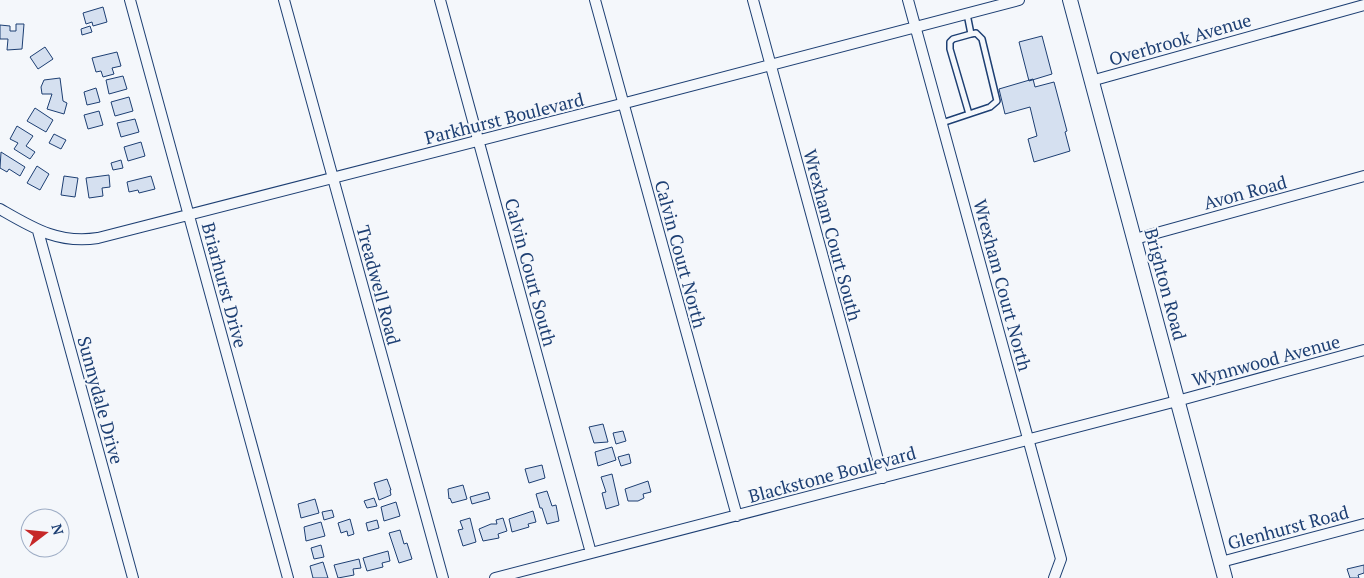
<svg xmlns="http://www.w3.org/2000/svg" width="1364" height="578" viewBox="0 0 1364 578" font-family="'PT Serif',serif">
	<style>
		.building { fill: #d5e0f0; stroke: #1d3f73 }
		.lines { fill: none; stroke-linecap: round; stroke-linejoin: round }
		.lane-casing { stroke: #1d3f73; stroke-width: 8 }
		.street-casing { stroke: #1d3f73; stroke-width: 12 }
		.secondary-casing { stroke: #1d3f73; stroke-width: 16 }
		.lane { stroke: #f4f7fb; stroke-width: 5 }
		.street { stroke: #f4f7fb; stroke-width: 10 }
		.secondary { stroke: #f4f7fb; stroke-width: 14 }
		.labels { text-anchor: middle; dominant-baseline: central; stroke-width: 4; stroke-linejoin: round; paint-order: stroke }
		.street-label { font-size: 18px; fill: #1d3f73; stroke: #f4f7fb }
	</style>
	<rect width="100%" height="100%" fill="#f4f7fb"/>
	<!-- building -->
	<path class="building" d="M103,7L107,22L93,26L92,22L86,24L83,13Z
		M16,24H24L22,49L7,50L8,39H0V25L10,26V31H16Z
		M90,26L92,32L82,35L81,29Z
		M1042,36L1052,74L1029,81L1019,42Z
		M45,47L53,59L38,69L30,57Z
		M117,52L121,66L112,68L114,74L103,77L101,71L96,72L92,58Z
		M123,76L127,89L109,94L106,80Z
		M60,78L63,101L67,103L64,114L47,109L52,94H42L41,87L44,80Z
		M1033,79L1035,87L1054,82L1067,131L1065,132L1070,151L1034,162L1028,139L1037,136L1030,107L1005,114L999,89Z
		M96,88L100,102L87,105L84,92Z
		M129,97L133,111L115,116L111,102Z
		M35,108L53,120L46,132L27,121Z
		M99,111L103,125L88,129L84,115Z
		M135,119L139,132L121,137L117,123Z
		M17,126L33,136L26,146L35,152L30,159L14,149L18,143L10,139Z
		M54,134L66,140L61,149L49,143Z
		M141,142L145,156L128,161L124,147Z
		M1,152L25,167L20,176L9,169L7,172L0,168Z
		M121,160L123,168L113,170L111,163Z
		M37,166L49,174L40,190L27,183Z
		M109,175L110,187L102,188L103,196L89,198L86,178Z
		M64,176L78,178L75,197L61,195Z
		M151,176L155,189L139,193L138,190L129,192L127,182Z
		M603,424L608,442L594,443L589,427Z
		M623,431L626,441L616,444L613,433Z
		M612,447L616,460L598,466L595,452Z
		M629,454L631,463L621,466L618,457Z
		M542,465L545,478L529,483L525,469Z
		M612,474L619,505L606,509L602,493L606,492L601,477Z
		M387,479L391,490H390L391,495L379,500L374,483Z
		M648,481L651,492L643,494L644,498L638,501H628L625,489Z
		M463,485L467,499L452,503L450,498L449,499L448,489Z
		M547,491L552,506L556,505L559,521L547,524L542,508H540L536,494Z
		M488,492L490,499L472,504L470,497Z
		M374,498L377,506L367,508L364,501Z
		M315,499L319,513L301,518L298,504Z
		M396,502L400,516L384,521L381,507Z
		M332,510L334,517L324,520L322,512Z
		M533,511L536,522L528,524L529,527L512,532L509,519Z
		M470,518L476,542L463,546L458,530L463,529L460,521Z
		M503,518L507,531L498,534L499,538L483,541L479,529L491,524H497L496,520Z
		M350,519L354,534L348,536L347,531L341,533L338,523Z
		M377,520L379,528L368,531L366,523Z
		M321,522L325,536L306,541L304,527Z
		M400,530L404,544L407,543L412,559L399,563L389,533Z
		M321,545L324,557L314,559L311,548Z
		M388,551L390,561L382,563L383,567L367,571L363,558Z
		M359,559L361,568L353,569L354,575L338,578L334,565Z
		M323,562L328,578H313L310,566Z
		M1364,565V573L1358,575L1359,578H1350L1347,569Z"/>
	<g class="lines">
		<!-- lane casing -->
		<g class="lane-casing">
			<path id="lane" d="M969,114L990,107L997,101L982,39L976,33L971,34
				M942,123L969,114L950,49V42L953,39L971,34L967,14"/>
		</g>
		<!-- street casing -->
		<g class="street-casing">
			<path id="street" d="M130,0L288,578
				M284,0L443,578
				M440,0L591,553
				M595,0L737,516
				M753,0L883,478
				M908,0L1061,559L1054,578
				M1091,81L1364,5
				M0,209C33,228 58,244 98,238L633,101L1019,0
				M38,231L133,578
				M1135,239L1364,176
				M1221,562L1364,524
				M495,578L1177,401L1364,350"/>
		</g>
		<!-- secondary casing -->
		<g class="secondary-casing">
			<path id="secondary" d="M1070,0L1225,578"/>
		</g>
		<!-- lane -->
		<use href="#lane" class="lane"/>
		<!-- street -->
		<use href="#street" class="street"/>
		<!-- secondary -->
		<use href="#secondary" class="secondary"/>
	</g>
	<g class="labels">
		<!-- street labels -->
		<g class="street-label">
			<text transform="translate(1180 39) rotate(-16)">Overbrook Avenue</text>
			<text transform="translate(504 118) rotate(-14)">Parkhurst Boulevard</text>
			<text transform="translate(1245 192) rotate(-15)">Avon Road</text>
			<text transform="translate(833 235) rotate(75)">Wrexham Court South</text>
			<text transform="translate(681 254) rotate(75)">Calvin Court North</text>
			<text transform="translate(531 272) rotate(75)">Calvin Court South</text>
			<text transform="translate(1166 284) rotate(75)">Brighton Road</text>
			<text transform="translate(225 285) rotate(75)">Briarhurst Drive</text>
			<text transform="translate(379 285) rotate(75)">Treadwell Road</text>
			<text transform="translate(1003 285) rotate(75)">Wrexham Court North</text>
			<text transform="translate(1266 360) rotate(-15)">Wynnwood Avenue</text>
			<text transform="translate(101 400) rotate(75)">Sunnydale Drive</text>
			<text transform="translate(832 474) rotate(-15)">Blackstone Boulevard</text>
			<text transform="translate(1288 527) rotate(-15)">Glenhurst Road</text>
		</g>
	</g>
	<!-- north arrow -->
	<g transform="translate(45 533) rotate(74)"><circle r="24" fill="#f4f7fb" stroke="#9eadc5"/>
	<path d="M0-4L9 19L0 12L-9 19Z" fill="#c62828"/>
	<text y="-8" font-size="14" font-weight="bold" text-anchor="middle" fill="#1d3f73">N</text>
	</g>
</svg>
